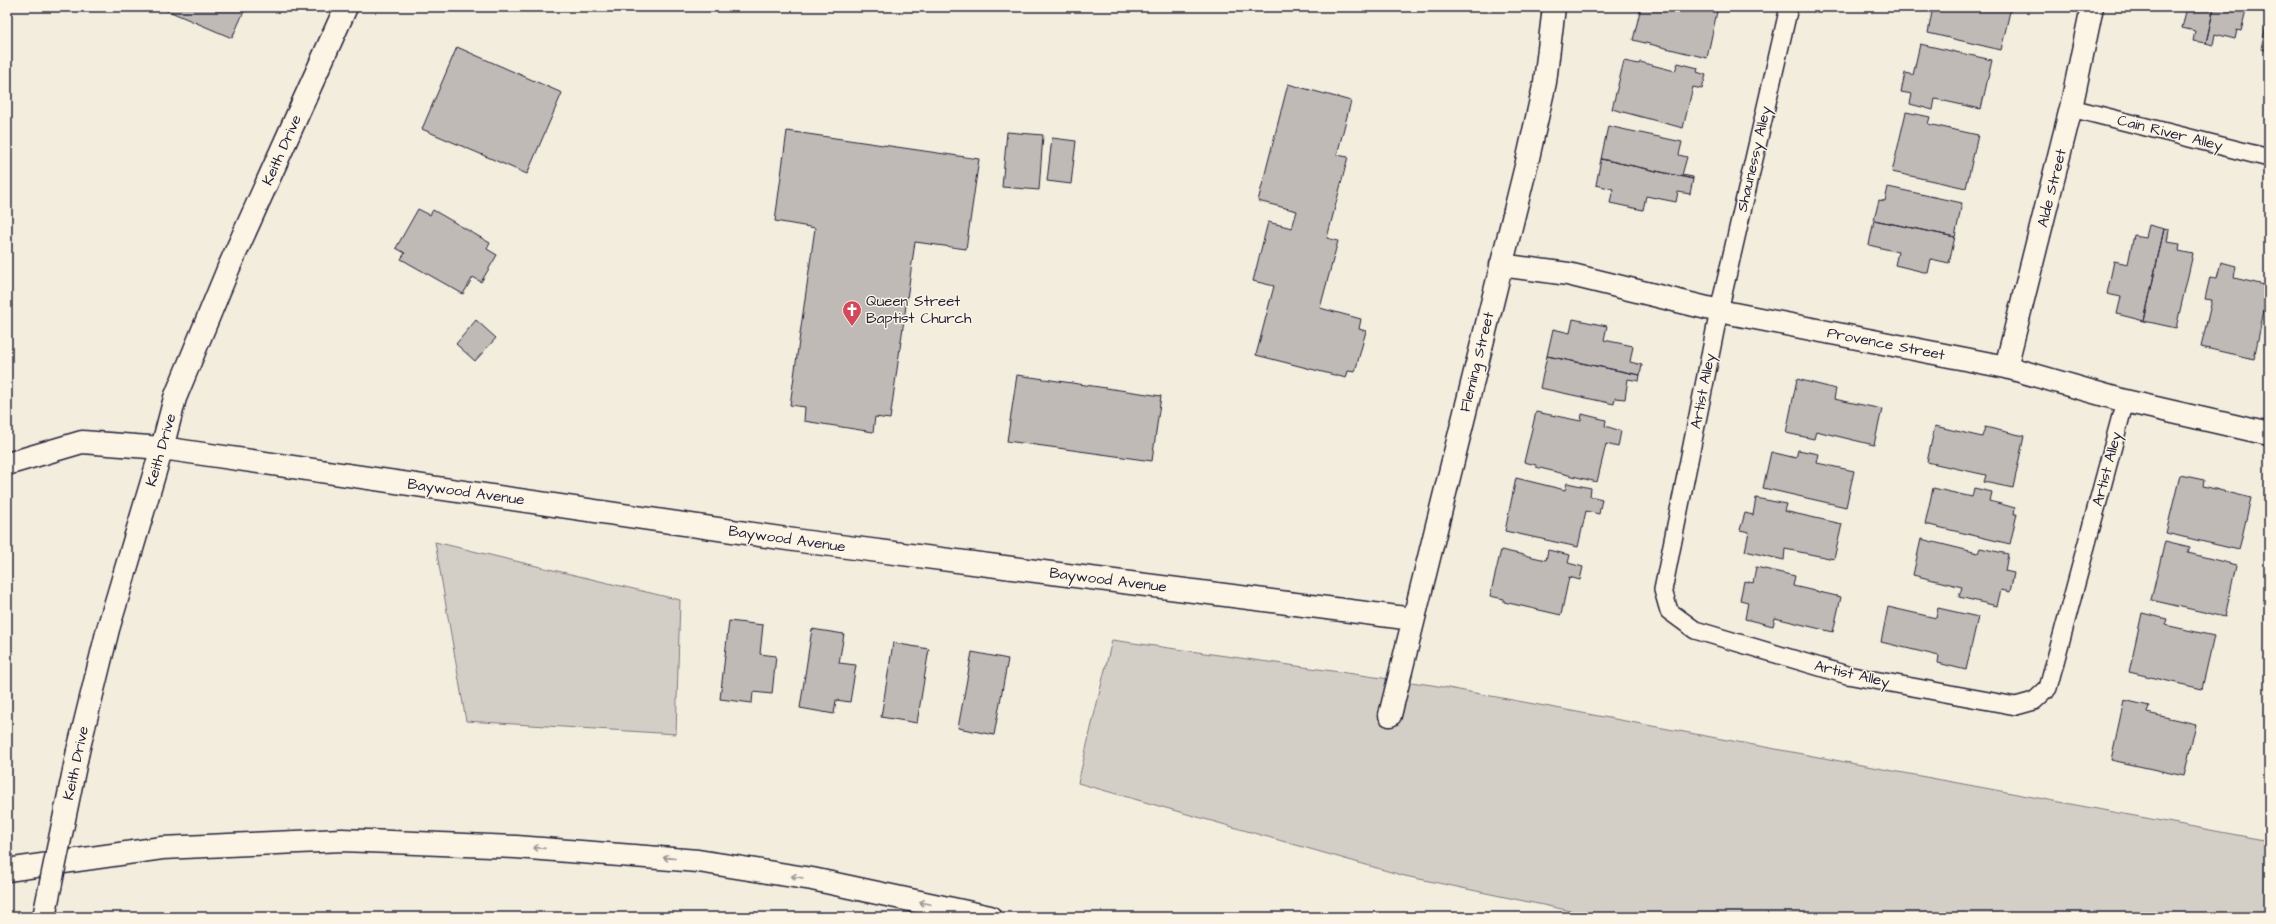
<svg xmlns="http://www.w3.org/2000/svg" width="2276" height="924" viewBox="0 0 2276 924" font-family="'Architects Daughter',sans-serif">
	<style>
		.green { fill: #d4cfc6; stroke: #7b7880 }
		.building { fill: #bfbab6; stroke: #22223b }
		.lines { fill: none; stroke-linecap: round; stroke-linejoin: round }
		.service-casing { stroke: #22223b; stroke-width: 20 }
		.minor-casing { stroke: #22223b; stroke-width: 25 }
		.tertiary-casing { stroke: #22223b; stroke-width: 25 }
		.motorway-casing { stroke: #22223b; stroke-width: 25 }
		.service { stroke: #fcf5e5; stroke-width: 17 }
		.minor { stroke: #fcf5e5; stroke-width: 22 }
		.tertiary { stroke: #fcf5e5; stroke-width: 22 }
		.motorway { stroke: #fcf5e5; stroke-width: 22 }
		.tertiary-bridge-casing { stroke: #22223b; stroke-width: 25; stroke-linecap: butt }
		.tertiary-bridge { stroke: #fcf5e5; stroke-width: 22 }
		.oneway { stroke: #9a9698 }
		.labels { text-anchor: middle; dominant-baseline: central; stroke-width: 3; stroke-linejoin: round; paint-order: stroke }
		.street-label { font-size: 15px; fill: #22223b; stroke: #fcf5e5 }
		.poi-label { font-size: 15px; fill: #22223b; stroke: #fcf5e5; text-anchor: start }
	</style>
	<rect width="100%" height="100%" fill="#f3edde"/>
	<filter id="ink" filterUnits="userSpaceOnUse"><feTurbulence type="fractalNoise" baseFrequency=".025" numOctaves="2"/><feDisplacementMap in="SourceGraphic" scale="8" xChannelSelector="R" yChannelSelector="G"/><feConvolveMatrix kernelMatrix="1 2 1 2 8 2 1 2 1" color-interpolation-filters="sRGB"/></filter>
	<g filter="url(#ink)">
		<!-- green -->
		<path class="green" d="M435,542L680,600L676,734L466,721Z
			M1112,640L1432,685L2269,841V917H1600L1405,876L1078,783Z"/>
		<!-- building -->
		<path class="building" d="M159,7H246L232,38Z
			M1641,7H1718L1707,58L1633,40Z
			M1933,7H2011L2001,50L1928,33Z
			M2187,7H2214L2206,43L2193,41L2195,31L2182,28Z
			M2214,7H2247L2241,31L2237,30L2235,39L2215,34L2213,45L2206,43Z
			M2266,25L2269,26V51L2261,49Z
			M1920,44L1992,60L1981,109L1935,99L1933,110L1910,104L1912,94L1901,92L1905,73L1913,75Z
			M457,47L562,93L527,174L422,129Z
			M1624,61L1639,64L1640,62L1675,71L1678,63L1698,68L1697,72L1706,75L1702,89L1693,87L1683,128L1612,109Z
			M1288,84L1351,101L1337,155L1348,157L1327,238L1338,241L1320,308L1361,319L1359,329L1366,331L1355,372L1348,371L1346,378L1256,355L1274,286L1253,281L1268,222L1292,228L1297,211L1258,201Z
			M1906,112L1930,117L1928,124L1978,135L1966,188L1892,172Z
			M1608,126L1682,142L1679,155L1687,157L1682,175L1693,177V179L1601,159Z
			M787,131L979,159L966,249L915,242L890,419L875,417L873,432L804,421L805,407L790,405L815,228L775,221Z
			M1007,132L1043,135L1039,190L1002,187Z
			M1052,138L1076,141L1071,184L1047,181Z
			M1601,159L1693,179L1690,194L1678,192L1676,202L1646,196L1643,210L1610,203L1613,189L1596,185Z
			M1888,187L1962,203L1955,237L1874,220L1879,200L1885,201Z
			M418,209L430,215L433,210L490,243L487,249L497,255L481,282L473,277L463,294L401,259L405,253L396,248Z
			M1874,220L1955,237L1949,263L1931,259L1928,273L1895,265L1898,252L1869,245Z
			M2149,225L2164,229L2144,321L2117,314L2121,297L2107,294L2114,261L2128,264L2134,235L2146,237Z
			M2164,229L2169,230L2167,242L2180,244L2179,251L2193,254L2176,328L2144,321Z
			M2221,262L2236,266L2234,278L2269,286L2254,359L2201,347L2212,300L2205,299L2210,277L2217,278Z
			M1573,319L1607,326L1604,340L1633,346L1630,362L1642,365L1640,375L1547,356L1553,329L1570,333Z
			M476,320L496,338L475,361L456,344Z
			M1547,356L1640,375L1639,381L1628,379L1625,399L1615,398L1614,404L1540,388Z
			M1017,375L1161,396L1152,461L1007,441Z
			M1797,379L1836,389L1834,399L1882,409L1874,445L1816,431L1814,439L1786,433Z
			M1536,412L1581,421L1582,414L1606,420L1605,426L1621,431L1618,447L1606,444L1597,482L1536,467V465L1524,462Z
			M1935,426L1982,437L1985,427L2024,436L2013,488L1984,482L1986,475L1927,462Z
			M1798,450L1819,454L1817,463L1854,471L1846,507L1763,488L1771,452L1796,458Z
			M2180,475L2204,480L2203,486L2251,498L2239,550L2166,533Z
			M1516,478L1565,490L1567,483L1591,488L1590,496L1602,499L1599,514L1586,511L1578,547L1505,531Z
			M1933,488L1972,497L1974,488L1992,492L1990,501L2015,508L2014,514H2017L2010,544L1925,524Z
			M1756,498L1786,504L1784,511L1842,524L1834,559L1785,549L1784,560L1745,551L1749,532L1740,530L1745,513L1753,515Z
			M1921,539L1978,553L1980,548L2008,554L2005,571L2014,573L2010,592L2001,590L1997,606L1959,597L1962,587L1913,575Z
			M2165,541L2190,547L2188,553L2236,565L2225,617L2151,600Z
			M1501,550L1546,560L1548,550L1570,555L1568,563L1583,567L1580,580L1569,577L1561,615L1504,602V599L1490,596Z
			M1756,567L1795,576L1793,586L1841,597L1833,632L1775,618L1773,626L1745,619L1748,602L1740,600L1744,581L1753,583Z
			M1888,607L1936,618L1938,608L1978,617L1966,670L1938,663L1939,656L1881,642Z
			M2142,613L2167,619L2165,625L2214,636L2202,689L2129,672Z
			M729,621L763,625L760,654L776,656L772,694L753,692L752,703L720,699Z
			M812,629L844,634L839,663L856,665L850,702L836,700L834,714L800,708Z
			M893,643L929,649L917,723L881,717Z
			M972,652L1008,659L994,735L958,728Z
			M2124,700L2149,706L2147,713L2196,724L2184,776L2111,760Z
			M2269,775V787L2266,786Z"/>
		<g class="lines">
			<!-- service casing -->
			<g class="service-casing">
				<path id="service" d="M1789,7L1719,311L1663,590L1669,611L1695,630L1847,675L2016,706L2034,701L2048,688L2125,401
					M2071,108L2269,158"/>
			</g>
			<!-- minor casing -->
			<g class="minor-casing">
				<path id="minor" d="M1501,265L1568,274L1719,311L2006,367L2125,401L2269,434
					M2006,367L2071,108L2092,7
					M162,448L808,542L1413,619
					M1390,715L1528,158L1545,82L1554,7"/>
			</g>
			<!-- tertiary casing -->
			<g class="tertiary-casing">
				<path id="tertiary" d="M7,464L82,442L162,448
					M78,751L108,629L162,448L175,398L229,267L346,7"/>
			</g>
			<!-- motorway casing -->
			<g class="motorway-casing">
				<path id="motorway" d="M7,870L162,848L342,840L516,847L698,861L812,879L990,917"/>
			</g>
			<!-- service -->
			<use href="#service" class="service"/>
			<!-- minor -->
			<use href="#minor" class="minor"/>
			<!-- tertiary -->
			<use href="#tertiary" class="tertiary"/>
			<!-- motorway -->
			<use href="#motorway" class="motorway"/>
			<!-- tertiary-bridge casing -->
			<g class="tertiary-bridge-casing">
				<path id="tertiary-bridge" d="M44,917L78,751"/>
			</g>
			<!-- tertiary-bridge -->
			<use href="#tertiary-bridge" class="tertiary-bridge"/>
		</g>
		<!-- one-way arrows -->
		<defs><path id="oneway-shaft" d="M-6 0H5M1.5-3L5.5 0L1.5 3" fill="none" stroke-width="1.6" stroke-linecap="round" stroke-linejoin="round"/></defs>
		<g class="oneway">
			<use href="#oneway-shaft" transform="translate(539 848) rotate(-176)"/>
			<use href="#oneway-shaft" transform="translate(669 858) rotate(-176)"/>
			<use href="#oneway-shaft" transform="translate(797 877) rotate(-171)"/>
			<use href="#oneway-shaft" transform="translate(925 903) rotate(-168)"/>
		</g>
	</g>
	<!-- icons -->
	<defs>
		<g id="church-pin" transform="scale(1)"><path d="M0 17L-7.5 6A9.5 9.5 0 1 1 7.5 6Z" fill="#d1495b" stroke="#fcf5e5"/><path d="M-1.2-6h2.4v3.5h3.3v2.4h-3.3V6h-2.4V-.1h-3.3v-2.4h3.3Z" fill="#fff"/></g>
	</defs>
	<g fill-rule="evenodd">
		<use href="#church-pin" x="852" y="310"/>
	</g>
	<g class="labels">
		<!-- street labels -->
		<g class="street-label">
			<text transform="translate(2170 133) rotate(14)">Cain River Alley</text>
			<text transform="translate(282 150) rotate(-66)">Keith Drive</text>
			<text transform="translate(1754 159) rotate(-77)">Shaunessy Alley</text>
			<text transform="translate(2052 188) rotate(-76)">Alde Street</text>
			<text transform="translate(1886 344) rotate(11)">Provence Street</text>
			<text transform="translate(1477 362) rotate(-76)">Fleming Street</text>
			<text transform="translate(1703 391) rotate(-79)">Artist Alley</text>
			<text transform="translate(161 450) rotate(-74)">Keith Drive</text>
			<text transform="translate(2107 469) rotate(-75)">Artist Alley</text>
			<text transform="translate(466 492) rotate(8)">Baywood Avenue</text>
			<text transform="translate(787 539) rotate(8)">Baywood Avenue</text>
			<text transform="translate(1108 580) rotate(7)">Baywood Avenue</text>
			<text transform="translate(1852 674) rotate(13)">Artist Alley</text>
			<text transform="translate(76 763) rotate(-78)">Keith Drive</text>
		</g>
		<!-- poi labels -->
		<g class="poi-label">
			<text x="866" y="301">Queen Street<tspan x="866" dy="17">Baptist Church</tspan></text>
		</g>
	</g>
	<!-- margin -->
	<rect width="2276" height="924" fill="none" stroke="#fcf5e5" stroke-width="24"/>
	<rect x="12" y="12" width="2252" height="900" fill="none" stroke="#22223b" stroke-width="1.5" filter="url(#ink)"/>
</svg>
